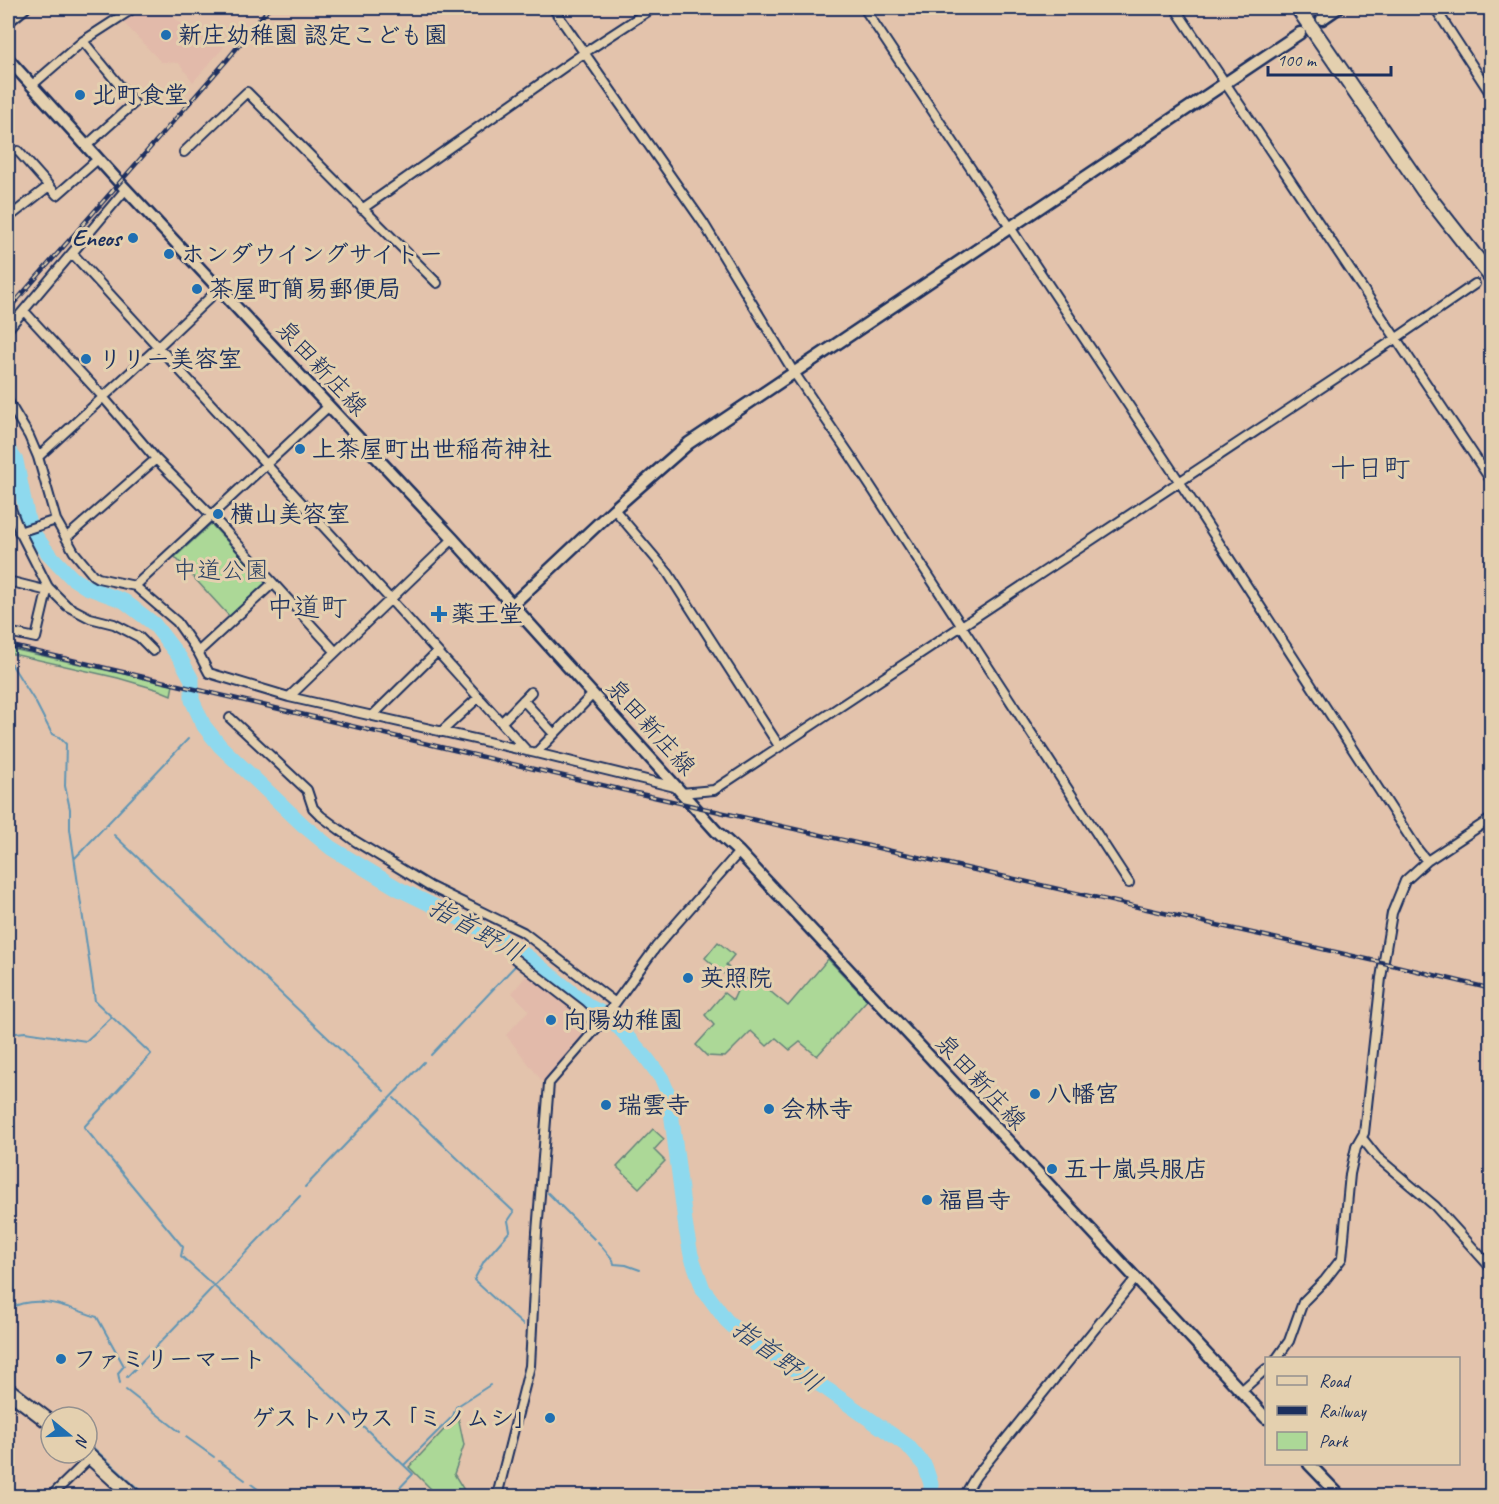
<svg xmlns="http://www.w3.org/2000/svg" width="1499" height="1504" viewBox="0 0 1499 1504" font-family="Caveat,'Klee One',sans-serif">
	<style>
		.built { fill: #e2baaa }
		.green { fill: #acd897; stroke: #64847a; stroke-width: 1.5 }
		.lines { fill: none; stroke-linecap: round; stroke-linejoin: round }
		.stream { stroke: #6095b4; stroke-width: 2 }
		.river { stroke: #8ed9ee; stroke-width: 15 }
		.street-casing { stroke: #1b2f5e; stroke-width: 12 }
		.secondary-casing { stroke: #1b2f5e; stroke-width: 15 }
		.highway-casing { stroke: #1b2f5e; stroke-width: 18 }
		.street { stroke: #e4d0af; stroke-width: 8 }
		.secondary { stroke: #e4d0af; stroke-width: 10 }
		.highway { stroke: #e4d0af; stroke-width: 14 }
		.rail-casing { stroke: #1b2f5e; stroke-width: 4.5 }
		.rail { stroke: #e4d0af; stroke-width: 2; stroke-dasharray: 7; stroke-linecap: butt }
		.poi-dot { fill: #1f6fb2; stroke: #e4d0af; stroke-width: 2 }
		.labels { text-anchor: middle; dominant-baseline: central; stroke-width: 6; stroke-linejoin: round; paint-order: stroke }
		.poi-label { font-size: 24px; font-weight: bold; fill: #1b2f5e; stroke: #e4d0af; text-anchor: start }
		.street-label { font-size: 24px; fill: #1b2f5e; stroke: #e4d0af }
		.park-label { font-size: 24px; fill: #2a4064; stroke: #e4d0af }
		.water-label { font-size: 26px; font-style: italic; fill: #26406c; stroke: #e4d0af }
		.quarter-label { font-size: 27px; fill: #1b2f5e; stroke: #e4d0af }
	</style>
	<rect width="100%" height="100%" fill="#e3c3ac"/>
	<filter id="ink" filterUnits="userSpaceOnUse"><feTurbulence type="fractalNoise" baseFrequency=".0167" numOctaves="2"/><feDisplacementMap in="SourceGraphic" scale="12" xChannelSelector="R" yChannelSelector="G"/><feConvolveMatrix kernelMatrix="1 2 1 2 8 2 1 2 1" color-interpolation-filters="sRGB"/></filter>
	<g filter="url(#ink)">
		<!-- built -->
		<path class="built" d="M143,8H167L169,14L185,26L213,35L224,47L193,82L179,63L161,62L122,21Z
			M8,642L174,681L173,685L8,648Z
			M527,975L561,999L591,1031L546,1086L506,1035L529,1010L512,993Z"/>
		<!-- green -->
		<path class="green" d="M211,524L266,583L230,617L175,557Z
			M8,648L173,685L171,695L159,690L118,678L8,653Z
			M718,942L734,955L726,965L729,968L724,974L705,958Z
			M828,959L867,1000L817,1056L800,1042L790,1050L776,1038L767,1046L751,1031L725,1057L707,1056L696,1045L714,1025L705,1015L724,993L733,1000L742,980L753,977L788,1006Z
			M653,1129L664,1139L654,1150L665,1161L639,1188L617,1167Z
			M457,1412L464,1445L454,1474L464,1490L455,1496H438L409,1467L455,1418Z"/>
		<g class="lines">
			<!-- stream -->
			<path class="stream" d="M8,659L36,703L52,734L59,737L66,744L65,786L70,809V829L95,1001L151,1054L84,1127L183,1247L181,1256L269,1336L413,1474L392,1496
				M114,835L384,1091
				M75,858L188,739
				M8,1034L25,1032L86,1041L111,1018
				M431,1055L515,966
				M394,1098L514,1212L508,1221L510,1231L484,1261L474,1280L523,1325
				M305,1187L424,1062
				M548,1193L594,1239
				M598,1242L613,1260L614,1264L626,1265L640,1270
				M8,1309C38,1293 67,1307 97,1317L124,1366L118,1373L120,1383
				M127,1377L300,1196
				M126,1390L180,1432
				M186,1437L214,1457
				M88,1443L146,1496
				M219,1461L245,1480
				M404,1465L453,1416L456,1407L490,1385
				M251,1484L267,1496"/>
			<!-- river -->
			<path class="river" d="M8,449L16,461L28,520L34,534L48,553L72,578L86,587L124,601L154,624L180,658L192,680V700L204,726L220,746L303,825L331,848L399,889L504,940L528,957L590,1007L608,1016L645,1056L662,1079L669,1096L686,1229L691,1255L703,1289L726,1320L744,1337L828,1390L908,1446L925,1466L931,1484V1496"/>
			<!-- street casing -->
			<g class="street-casing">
				<path id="street" d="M553,8L704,224L793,371L854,461L1129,883
					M864,8L1179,481L1418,850L1427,861
					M1175,8L1492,482
					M1435,8L1492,96
					M83,41L134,103L86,146
					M31,86L83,41L134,8
					M18,151L57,195L98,159
					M184,152L247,92L437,283
					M362,209L584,53L653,8
					M8,218L49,186
					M72,253L390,599L527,751
					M24,311L103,397L156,459L211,515L335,651
					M8,329L126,189
					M8,401L29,436L38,457L56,520L74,552L93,575L98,578L135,586L177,622L198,652L209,673L289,697L536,753L675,787
					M38,457L158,347L219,289
					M8,501L19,530L48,587L67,606L90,618L114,624L139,637L153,651
					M614,509L668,573L779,746
					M19,532L56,520
					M66,538L156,459
					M8,581L48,591
					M135,586L329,406
					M8,632L36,638L48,587
					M198,652L272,584
					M289,697L453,539
					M523,700L554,734
					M373,715L437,652
					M230,718L307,790L313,808L321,816L355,841L429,886L523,932L614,1002
					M502,722L531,692
					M441,732L479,697
					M536,753L593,694
					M681,793L714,790L1395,339L1475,284
					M515,959L580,1009L598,1026
					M1362,1138L1377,1157L1435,1206L1492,1269
					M1277,1358L1289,1341L1303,1302L1325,1280L1342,1258L1350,1174L1356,1147L1364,1133L1381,978L1392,913L1405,881L1427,861L1492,818
					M1241,1391L1266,1369
					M51,1496L91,1457
					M497,1496L530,1366L537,1232L549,1083L600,1024L656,947L739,852
					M964,1496L976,1476L1136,1278"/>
			</g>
			<!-- secondary casing -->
			<g class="secondary-casing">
				<path id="secondary" d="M1322,19L1338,8
					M8,21L24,8
					M8,59L119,182L453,539L716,831L739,852L1266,1418
					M513,604L614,509L689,443L1300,33
					M1309,1464L1340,1496"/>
			</g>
			<!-- highway casing -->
			<g class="highway-casing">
				<path id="highway" d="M1298,8L1424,191L1492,278
					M8,1390L51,1423
					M86,1453L133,1496"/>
			</g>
			<!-- street -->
			<use href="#street" class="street"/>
			<!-- secondary -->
			<use href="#secondary" class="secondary"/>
			<!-- highway -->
			<use href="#highway" class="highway"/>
			<!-- rail casing -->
			<g class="rail-casing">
				<path id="rail" d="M8,310L227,60L269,8
					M8,645L623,790L1384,963L1492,989"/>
			</g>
			<!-- rail -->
			<use href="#rail" class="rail"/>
		</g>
	</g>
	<!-- markers -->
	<g class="poi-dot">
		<circle cx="166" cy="35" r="6"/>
		<circle cx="80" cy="95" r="6"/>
		<circle cx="133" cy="238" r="6"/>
		<circle cx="169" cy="254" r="6"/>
		<circle cx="197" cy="289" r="6"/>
		<circle cx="86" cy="359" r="6"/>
		<circle cx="300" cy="449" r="6"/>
		<circle cx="218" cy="514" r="6"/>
		<path d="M436 605h6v6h6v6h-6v6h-6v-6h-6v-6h6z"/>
		<circle cx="688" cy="978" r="6"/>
		<circle cx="551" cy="1020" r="6"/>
		<circle cx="1035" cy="1094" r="6"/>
		<circle cx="606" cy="1105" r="6"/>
		<circle cx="769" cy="1109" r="6"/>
		<circle cx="1052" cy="1169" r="6"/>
		<circle cx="927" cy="1200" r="6"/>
		<circle cx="61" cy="1359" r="6"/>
		<circle cx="550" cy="1418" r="6"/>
	</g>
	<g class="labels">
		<!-- poi labels -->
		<g class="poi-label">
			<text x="178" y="35">新庄幼稚園 認定こども園</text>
			<text x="92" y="95">北町食堂</text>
			<text x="121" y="238" text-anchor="end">Eneos</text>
			<text x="181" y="254">ホンダウイングサイトー</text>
			<text x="209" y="289">茶屋町簡易郵便局</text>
			<text x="98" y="359">リリー美容室</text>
			<text x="312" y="449">上茶屋町出世稲荷神社</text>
			<text x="230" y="514">横山美容室</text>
			<text x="451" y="614">薬王堂</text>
			<text x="700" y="978">英照院</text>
			<text x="563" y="1020">向陽幼稚園</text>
			<text x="1047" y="1094">八幡宮</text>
			<text x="618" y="1105">瑞雲寺</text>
			<text x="781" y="1109">会林寺</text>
			<text x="1064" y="1169">五十嵐呉服店</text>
			<text x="939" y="1200">福昌寺</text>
			<text x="73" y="1359">ファミリーマート</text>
			<text x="538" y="1418" text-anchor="end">ゲストハウス「ミノムシ」</text>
		</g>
		<!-- street labels -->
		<g class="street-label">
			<text transform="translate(322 368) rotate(47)">泉田新庄線</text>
			<text transform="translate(651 727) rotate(48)">泉田新庄線</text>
			<text transform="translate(981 1082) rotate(47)">泉田新庄線</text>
		</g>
		<!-- park labels -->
		<g class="park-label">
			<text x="221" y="570">中道公園</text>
		</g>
		<!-- water labels -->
		<g class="water-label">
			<text transform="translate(476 930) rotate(29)">指首野川</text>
			<text transform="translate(777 1356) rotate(36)">指首野川</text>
		</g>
		<!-- quarter labels -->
		<g class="quarter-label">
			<text x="1370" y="468">十日町</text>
			<text x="307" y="607">中道町</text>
		</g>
	</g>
	<!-- margin -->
	<rect width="1499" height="1504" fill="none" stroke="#e4d0af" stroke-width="30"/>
	<rect x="15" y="15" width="1469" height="1474" fill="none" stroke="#1b2f5e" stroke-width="2" filter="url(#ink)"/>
	<!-- legend -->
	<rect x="1265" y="1357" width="195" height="108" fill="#e4d0af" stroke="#94908f" stroke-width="1.5"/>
	<rect x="1277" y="1376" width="30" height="9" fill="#e4d0af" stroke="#94908f" stroke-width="1.5"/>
	<text x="1319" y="1387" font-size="18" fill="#1b2f5e">Road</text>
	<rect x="1277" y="1406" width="30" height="9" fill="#1b2f5e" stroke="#94908f" stroke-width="1.5"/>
	<text x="1319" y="1417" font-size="18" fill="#1b2f5e">Railway</text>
	<rect x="1277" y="1432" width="30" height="18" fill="#acd897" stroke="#94908f" stroke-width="1.5"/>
	<text x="1319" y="1447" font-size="18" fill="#1b2f5e">Park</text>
	<!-- north arrow -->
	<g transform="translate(69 1435) rotate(109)"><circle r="28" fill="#e4d0af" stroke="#94908f" stroke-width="1.5"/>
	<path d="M0-4.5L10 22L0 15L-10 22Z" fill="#1f6fb2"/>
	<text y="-9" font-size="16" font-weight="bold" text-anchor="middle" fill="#1b2f5e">N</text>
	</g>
	<!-- scale -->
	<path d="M1268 66v9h123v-9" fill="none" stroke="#1b2f5e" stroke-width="3"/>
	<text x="1277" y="66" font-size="18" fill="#1b2f5e" stroke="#e4d0af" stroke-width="4.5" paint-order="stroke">100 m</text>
</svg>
